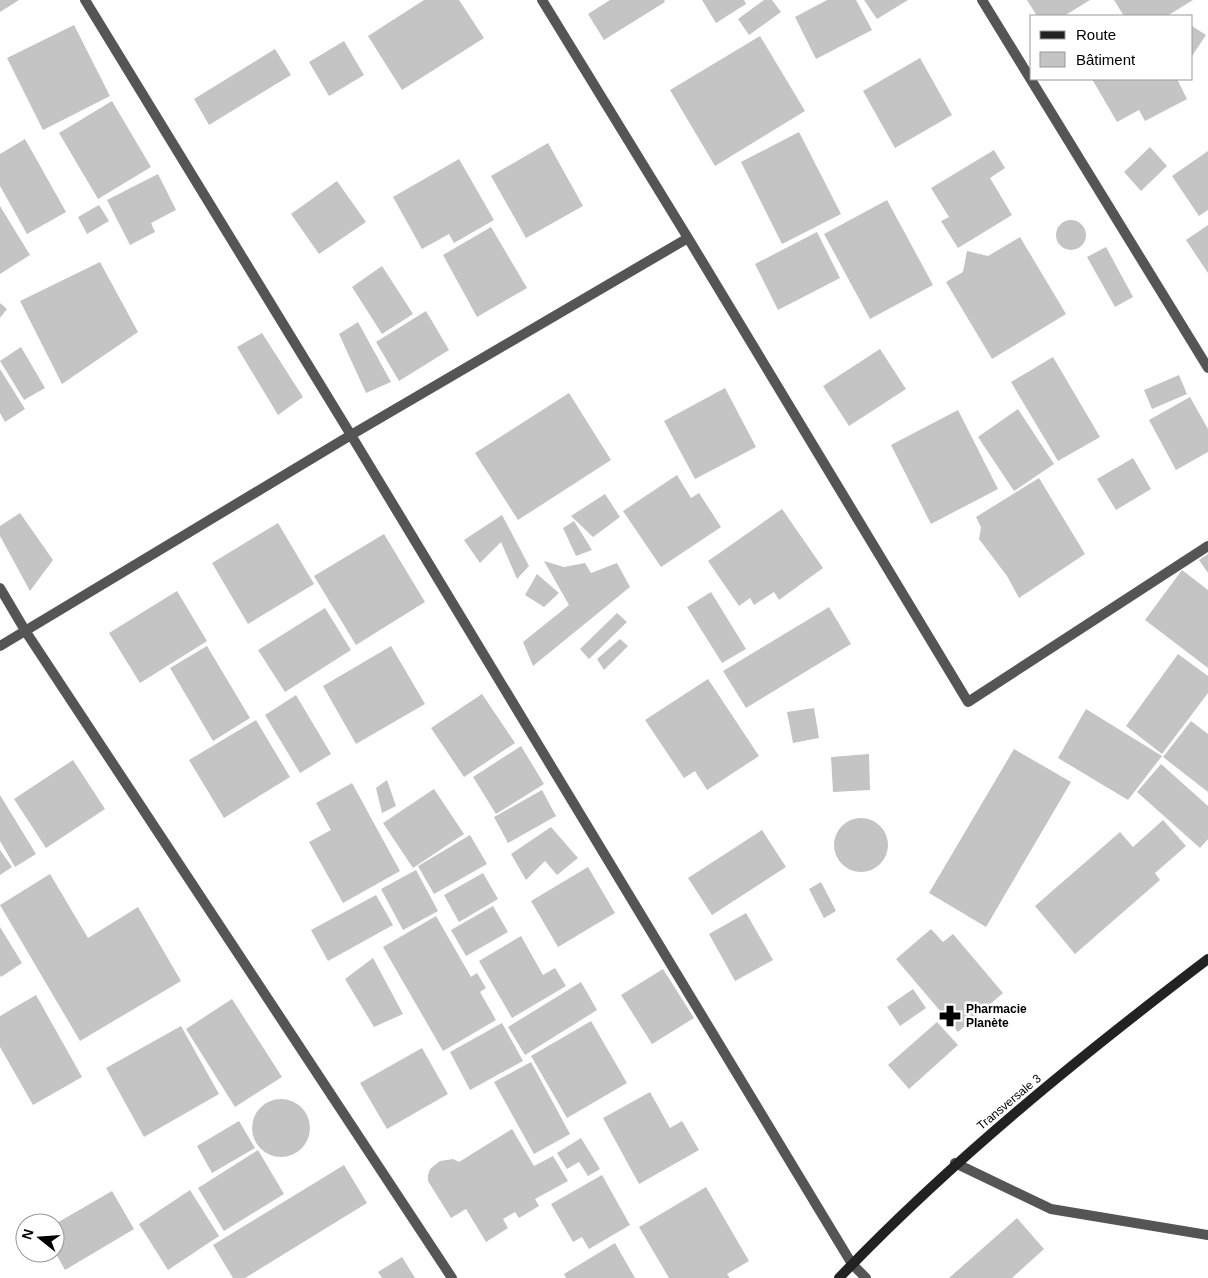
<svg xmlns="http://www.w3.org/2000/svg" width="1208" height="1278" viewBox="0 0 1208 1278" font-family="Helvetica,sans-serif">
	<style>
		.building { fill: #c4c4c4 }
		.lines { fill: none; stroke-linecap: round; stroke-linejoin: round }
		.street { stroke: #555; stroke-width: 10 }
		.secondary { stroke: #222; stroke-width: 10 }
		.labels { text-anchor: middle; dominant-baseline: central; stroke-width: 5; stroke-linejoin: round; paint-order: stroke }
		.poi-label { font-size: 12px; font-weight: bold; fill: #000; stroke: #fff; text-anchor: start }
		.street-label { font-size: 12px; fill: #000; stroke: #fff }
	</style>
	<rect width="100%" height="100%" fill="#fff"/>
	<!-- building -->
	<path class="building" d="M0,0H19L0,12Z
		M424,0H459L484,38L402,90L368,36Z
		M610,0H664L665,2L604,40L588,14Z
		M702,0H744L746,4L716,23Z
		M764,0H772L781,12L749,35L738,19Z
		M827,0H856L872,30L816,59L795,17Z
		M864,0H908L877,19Z
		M1027,0H1090L1064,16H1037Z
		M1114,0H1193L1167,16H1124Z
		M74,25L110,96L43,130L7,58Z
		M1192,26L1206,35L1192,56Z
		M760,36L805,111L715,166L670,90Z
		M344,41L364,75L329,96L309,62Z
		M275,49L291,75L209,125L194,99Z
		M920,58L952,115L895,148L863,91Z
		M1092,79H1177L1187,99L1145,121L1139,110L1117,122Z
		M112,101L151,167L98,199L59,133Z
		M799,132L841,214L782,244L741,162Z
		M25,139L66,212L27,234L0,186V154Z
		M548,143L583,206L526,238L491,176Z
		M1150,147L1167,166L1141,191L1124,172Z
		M994,150L1005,168L990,178L1012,215L958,248L941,221L949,217L931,188Z
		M1208,151V210L1199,216L1172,176Z
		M459,159L494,220L454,243L449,234L422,249L393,197Z
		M158,174L176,210L151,223L155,232L130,245L107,200Z
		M337,181L366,222L319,254L291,214Z
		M887,200L933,285L870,319L824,234Z
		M99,205L109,221L87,234L78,217Z
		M0,206L30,255L0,274Z
		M1056 235a15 15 0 1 1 30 0a15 15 0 1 1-30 0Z
		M1208,225V273L1186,240Z
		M491,227L527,288L477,317L443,255Z
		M817,232L840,278L778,310L755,264Z
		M1020,237L1066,314L992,359L946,282L963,272L967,251L988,256Z
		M1106,247L1133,297L1115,307L1087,257Z
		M100,262L138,332L62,384L20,301Z
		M382,266L413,314L382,334L352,287Z
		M0,303L7,309L0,318Z
		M426,311L449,350L399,381L376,342Z
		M358,322L391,382L366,393L339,334Z
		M262,333L303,397L278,415L237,347Z
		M21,347L45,388L24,400L0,361Z
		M880,349L906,389L849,426L823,386Z
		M1053,357L1100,437L1058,461L1011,382Z
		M0,369L25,409L5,422L0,413Z
		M1179,375L1187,394L1152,409L1144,390Z
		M725,388L756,447L695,479L664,421Z
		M569,393L611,460L518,520L475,453Z
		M1190,397L1208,429V452L1176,470L1149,420Z
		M1018,409L1054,464L1014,491L978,437Z
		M958,410L998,489L931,524L891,445Z
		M1133,458L1151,489L1116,510L1097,479Z
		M677,475L691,498L699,493L721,527L661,567L623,511Z
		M1039,478L1085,554L1019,598L1007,576L979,539L981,527L976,517Z
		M605,494L620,517L593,537L571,516Z
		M782,509L823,568L779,600L774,592L754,605L750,598L739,606L708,561Z
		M20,513L53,560L30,591L0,536V526Z
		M502,515L529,566L517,579L501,542L480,563L464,540Z
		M574,521L592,550L576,556L563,528Z
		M278,523L314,584L248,624L212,563Z
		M384,534L425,602L356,645L314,576Z
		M1208,554V573L1199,560Z
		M544,561L564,567L585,563L591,573L617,563L630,587L533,666L523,642L569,605Z
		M1182,570L1208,590V668L1145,620Z
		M537,574L559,593L544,607L525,595Z
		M177,591L207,641L140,683L109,633Z
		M711,592L746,649L722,663L687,607Z
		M829,607L851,644L746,708L723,671Z
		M325,608L351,650L285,692L258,650Z
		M617,613L627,622L589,659L580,649Z
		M620,639L628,646L604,670L597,659Z
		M207,646L250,718L213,741L170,668Z
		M391,646L425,704L356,744L323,686Z
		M1178,654L1208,676V693L1162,754L1126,726Z
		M708,679L759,756L707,790L695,771L684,778L645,720Z
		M482,694L515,743L464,777L431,728Z
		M296,695L331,754L300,773L265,715Z
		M814,708L819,738L793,743L787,712Z
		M1086,709L1162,756L1128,800L1058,758Z
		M256,720L290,777L224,818L189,760Z
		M1191,721L1208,734V792L1163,757Z
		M521,746L544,784L496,814L473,777Z
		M1014,749L1071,782L986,927L929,893Z
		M869,754L870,790L833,792L831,757Z
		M73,760L105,809L46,848L14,799Z
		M1161,764L1208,806V839L1200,848L1137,792Z
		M387,780L396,806L382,813L376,788Z
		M352,783L400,871L343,903L309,842L331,830L316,803Z
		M434,789L464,834L413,868L383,823Z
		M542,790L556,816L508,843L494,817Z
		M0,795L36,854L15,867L0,841Z
		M834 845a27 27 0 1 1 54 0a27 27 0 1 1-54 0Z
		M1163,820L1186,846L1155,873L1160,880L1075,954L1035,906L1120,832L1133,847Z
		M551,827L578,858L557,875L545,861L526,880L511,854Z
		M762,830L786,867L712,915L688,878Z
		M470,835L487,864L434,894L418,866Z
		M0,850L12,867L0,875Z
		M588,867L615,913L558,947L531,901Z
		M416,870L438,911L403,930L381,889Z
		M483,873L498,899L459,922L444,895Z
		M50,874L88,938L138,907L181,981L80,1041L0,905Z
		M821,882L836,911L824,918L809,889Z
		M376,895L393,925L328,961L311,930Z
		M493,906L508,932L466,956L451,930Z
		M746,913L773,960L735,981L709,934Z
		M436,916L471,977L477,973L486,988L480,992L496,1020L443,1051L383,947Z
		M0,927L22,963L1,977L0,975Z
		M931,929L943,942L953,934L1003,993L958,1032L896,959Z
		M521,936L543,975L555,968L566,986L512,1018L479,961Z
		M373,958L403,1014L374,1027L345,979Z
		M663,969L694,1018L652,1044L621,995Z
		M581,982L597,1010L525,1055L508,1027Z
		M913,989L926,1008L900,1026L887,1007Z
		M36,995L82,1077L33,1105L0,1047V1016Z
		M232,999L282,1077L235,1107L186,1029Z
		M591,1021L627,1083L567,1118L531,1056Z
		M937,1022L958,1045L909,1089L888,1065Z
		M502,1023L523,1061L470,1090L450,1052Z
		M181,1026L219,1094L144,1137L106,1068Z
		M422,1048L448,1094L387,1129L360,1083Z
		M531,1062L570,1134L534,1154L494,1082Z
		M650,1092L670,1128L682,1121L699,1150L639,1184L603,1118Z
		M252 1128a29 29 0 1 1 58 0a29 29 0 1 1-58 0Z
		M239,1121L255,1148L212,1173L197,1146Z
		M512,1129L534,1166L553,1156L568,1181L535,1199L539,1206L519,1218L515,1212L503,1219L508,1228L486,1242L466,1209L451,1218L428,1181V1175L430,1169L440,1161L453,1159L459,1162Z
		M581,1138L600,1169L588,1176L579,1162L567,1169L557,1153Z
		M258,1150L284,1194L224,1231L198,1188Z
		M344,1165L367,1203L245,1278H233L213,1245Z
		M602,1175L630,1225L589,1249L582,1237L573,1242L551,1204Z
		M706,1187L749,1261L727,1274L730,1278H669L639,1227Z
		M190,1190L219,1236L168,1270L139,1224Z
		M112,1191L134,1229L65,1270L55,1252V1224Z
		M1017,1218L1044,1249L1012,1278H949Z
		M615,1243L635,1278H566L564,1274Z
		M402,1257L415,1278H382L378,1272Z"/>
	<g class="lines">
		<!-- street -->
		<path class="street" d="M85,0L351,435L852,1264L866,1278
			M542,0L688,238L968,702L1208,546
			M982,0L1208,368
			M0,588L26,632L452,1278
			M0,646L351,435L688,238
			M955,1163L1051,1209L1208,1235"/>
		<!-- secondary -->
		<path class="secondary" d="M839,1278C952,1160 1078,1058 1208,959"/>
	</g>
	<!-- icons -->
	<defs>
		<g id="pharmacy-bare" transform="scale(1.725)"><path d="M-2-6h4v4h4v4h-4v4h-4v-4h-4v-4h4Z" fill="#000" stroke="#fff" stroke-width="2.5" paint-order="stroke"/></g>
	</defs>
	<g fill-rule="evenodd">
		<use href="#pharmacy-bare" x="950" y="1016"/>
	</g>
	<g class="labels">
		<!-- poi labels -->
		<g class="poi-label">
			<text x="966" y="1009">Pharmacie<tspan x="966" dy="14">Planète</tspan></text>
		</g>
		<!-- street labels -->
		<g class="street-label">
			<text transform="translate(1009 1102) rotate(-40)">Transversale 3</text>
		</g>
	</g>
	<!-- legend -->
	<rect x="1030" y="15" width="162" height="65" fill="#ffffff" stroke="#999999"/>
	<rect x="1040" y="31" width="25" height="8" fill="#222222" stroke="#999999"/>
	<text x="1076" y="40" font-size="15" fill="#000000">Route</text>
	<rect x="1040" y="52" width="25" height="15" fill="#c4c4c4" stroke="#999999"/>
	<text x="1076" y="65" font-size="15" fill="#000000">Bâtiment</text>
	<!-- north arrow -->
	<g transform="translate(40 1238) rotate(287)"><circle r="24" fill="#ffffff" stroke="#999999"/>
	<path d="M0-4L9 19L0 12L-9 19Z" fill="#000000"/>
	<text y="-8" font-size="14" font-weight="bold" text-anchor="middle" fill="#000000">N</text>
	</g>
</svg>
